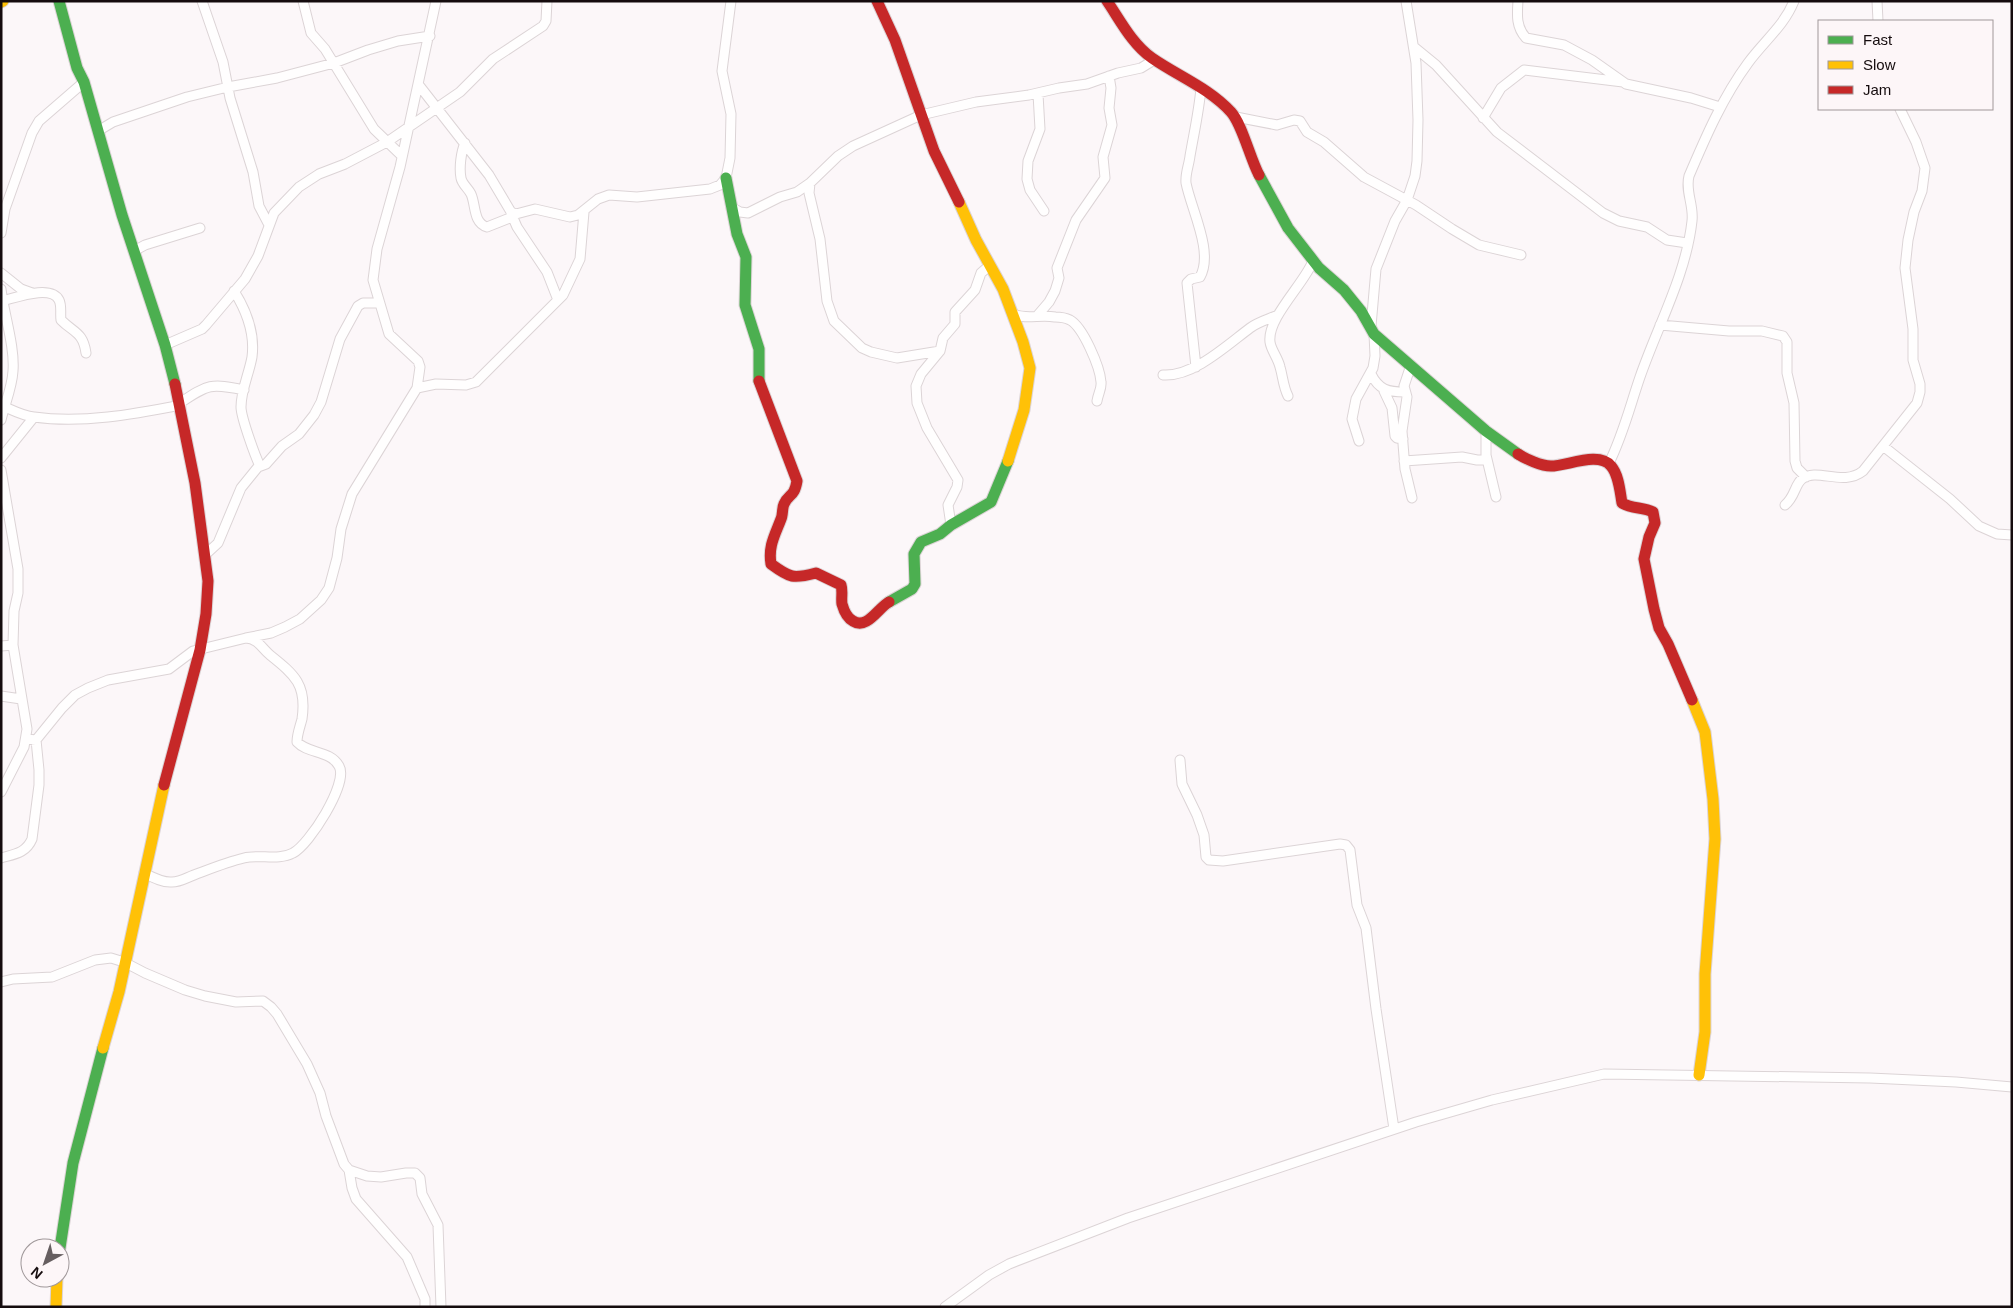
<svg xmlns="http://www.w3.org/2000/svg" width="2013" height="1308" viewBox="0 0 2013 1308" font-family="Helvetica,sans-serif">
	<style>
		.lines { fill: none; stroke-linecap: round; stroke-linejoin: round }
		.street-casing { stroke: #dcd4d6; stroke-width: 11 }
		.fast-casing { stroke: #dcd4d6; stroke-width: 13 }
		.slow-casing { stroke: #dcd4d6; stroke-width: 13 }
		.jam-casing { stroke: #dcd4d6; stroke-width: 13 }
		.street { stroke: #fffefe; stroke-width: 9 }
		.fast { stroke: #4caf50; stroke-width: 11 }
		.slow { stroke: #ffc107; stroke-width: 11 }
		.jam { stroke: #c62828; stroke-width: 11 }
	</style>
	<rect width="100%" height="100%" fill="#fcf7f9"/>
	<g class="lines">
		<!-- street casing -->
		<g class="street-casing">
			<path id="street" d="M202,1L223,62L230,98L253,172L259,206L269,225
				M303,1L311,33L325,49L374,129L402,156
				M1518,1C1517,15 1516,27 1526,38L1564,45L1592,60L1626,84L1691,98L1720,107
				M1877,1L1878,21
				M1414,47L1436,65L1497,132L1603,213L1619,221L1647,227L1667,240L1687,243
				M418,84L489,175L511,212L516,214L535,209L570,217L578,215L598,199L609,195L637,197L710,189L720,185L726,178L730,158L731,114L722,71L731,1
				M1038,94L1040,129L1028,161L1027,179L1030,190L1044,211
				M1236,117L1277,125L1294,120L1300,121L1307,132L1324,142L1364,177L1416,205L1452,229L1479,245L1521,255
				M1483,118L1501,88L1524,70L1623,82
				M98,131L113,122L187,97L228,87L277,78L334,63L368,50L398,41L430,36
				M465,143C461,152 459,168 461,178C462,184 468,188 471,194C476,205 473,223 487,227L512,217
				M810,183L809,193L820,239L827,301L834,321L862,348L871,352L897,358L940,351
				M731,207L740,212L748,213L780,197L797,192L810,183L838,156L853,146L921,115L976,102L1029,95L1059,88L1087,84L1118,73L1141,68L1154,60
				M511,213L517,227L547,272L558,300
				M1,233L5,209L32,133L39,121L84,82
				M134,251L145,245L200,228
				M1,273L21,289L32,293
				M1,289C4,314 15,347 13,371C12,388 5,403 1,420
				M234,291C246,310 255,334 252,357C249,374 241,390 241,407C241,417 255,456 260,466
				M2,301C15,298 51,284 59,300C62,306 60,314 61,320C74,333 83,332 86,353
				M1013,314C1027,320 1040,314 1055,317C1059,317 1066,318 1070,320C1083,327 1100,367 1101,382C1102,388 1098,394 1097,401
				M1037,316L1049,302L1055,291L1059,278L1057,268L1076,220L1105,178L1103,157L1112,125L1109,108L1111,88L1109,76
				M1660,325L1729,331H1762L1783,336L1787,342V373L1794,403L1795,461L1797,468L1806,477
				M1371,326L1376,269L1395,221L1407,200L1415,176L1417,161L1418,120L1416,63L1406,1
				M165,345L202,329L206,325L245,279L258,256L274,213L299,187L319,174L345,164L387,142L460,92L493,59L543,26L546,21L547,1
				M1411,365L1404,386L1407,397L1402,431L1405,469L1412,498
				M1196,367L1187,283L1191,279L1200,277C1214,252 1191,209 1186,183C1185,174 1189,165 1190,156C1194,133 1199,111 1201,88
				M1371,374C1379,390 1388,392 1405,392
				M1163,375C1193,377 1226,346 1250,328C1258,322 1269,319 1278,315
				M417,388L436,384L466,385L476,382L563,295L580,259L584,212
				M1384,391L1392,408L1395,436L1397,438L1403,439
				M1288,396C1283,386 1283,377 1280,367C1278,358 1271,350 1270,342C1267,318 1304,284 1313,261
				M180,403C208,384 211,383 244,390
				M5,407C14,411 24,416 34,417C82,424 134,414 181,405
				M1486,431V455L1496,497
				M1359,441L1352,419L1356,399L1373,368L1375,356L1374,334
				M1883,446L1950,499L1979,526L1997,534L2012,535
				M1,458L34,417
				M1404,461L1462,457L1477,460H1487
				M1609,463C1623,435 1630,406 1640,377C1658,325 1686,275 1692,221C1694,205 1685,191 1689,176C1706,136 1723,97 1748,63C1764,41 1784,26 1794,1
				M1,470L18,569V593L14,611L13,645L27,729L24,747L1,792
				M1785,505C1795,497 1795,484 1802,479C1817,467 1843,487 1863,471L1917,403L1920,392V384L1913,360V329L1905,268L1908,240L1914,212L1922,191L1925,168L1916,142L1900,109
				M951,525L948,505L957,487L958,480L927,428L917,403L916,386L921,374L940,351L943,338L955,324V312L975,290L981,273L989,266
				M205,555L218,543L241,488L258,467L266,464L282,446L299,434L314,415L321,402L340,339L358,306L363,303H379
				M246,638L271,633L285,627L300,619L321,600L329,588L337,558L341,529L352,494L417,388L420,367L418,361L389,334L373,280L377,249L400,167L436,1
				M1,646L13,645
				M1,696L21,699
				M27,739L36,740L62,708L75,695L88,688L108,680L169,669L193,651L246,638C258,639 261,647 270,655C295,675 307,685 302,719C300,727 297,734 297,742C308,754 330,750 339,766C349,783 309,845 293,853C278,861 260,854 244,858C227,862 210,869 194,875C186,878 180,882 172,882C163,883 152,877 144,873
				M1180,760L1182,784L1197,815L1204,835L1206,857L1209,860L1223,861L1340,844L1346,845L1350,850L1357,905L1366,928L1376,1009L1394,1129
				M1,858C15,854 26,853 32,839L39,785V770L36,740
				M1,982L13,979L52,977L95,960L111,958L124,962L145,973L185,990L205,996L236,1002L263,1001L271,1007L277,1014L307,1064L320,1093L326,1116L344,1164L349,1170L367,1176L381,1177L406,1173H415L420,1178L422,1194L438,1225L441,1307
				M349,1170L352,1188L356,1199L407,1257L425,1299V1307
				M945,1307L989,1275L1009,1264L1128,1218L1416,1122L1492,1100L1604,1074L1870,1078L1956,1082L2012,1087"/>
		</g>
		<!-- fast casing -->
		<g class="fast-casing">
			<path id="fast" d="M59,1L77,68L84,82L122,215L165,345L175,384
				M1259,175L1288,228L1319,268L1344,290L1361,311L1374,334L1486,431L1518,454
				M726,178L737,234L746,257L745,305L759,349V381
				M889,602L912,589L915,584L914,554L921,542L940,534L951,525L991,502L1008,461
				M60,1248L73,1163L103,1048"/>
		</g>
		<!-- slow casing -->
		<g class="slow-casing">
			<path id="slow" d="M1,2L3,1
				M959,202L976,240L1003,289L1023,342L1030,368L1024,410L1008,461
				M1692,700L1705,732L1713,799L1715,839L1705,974V1032L1699,1075
				M103,1048L119,992L164,785
				M56,1307L57,1278"/>
		</g>
		<!-- jam casing -->
		<g class="jam-casing">
			<path id="jam" d="M877,1L895,40L934,151L959,202
				M1107,1C1120,20 1132,44 1152,58C1178,76 1209,88 1231,112C1242,124 1250,158 1259,175
				M759,381L797,481C794,498 789,493 784,504C782,508 783,515 781,519C775,535 768,546 771,564C790,578 793,579 816,573L841,585C843,591 841,598 842,604C844,611 847,618 853,621C867,630 878,608 889,602
				M1518,454C1526,459 1541,466 1551,466C1567,466 1599,451 1611,466C1619,475 1620,492 1622,503C1632,509 1643,507 1653,512L1655,523L1649,537L1644,559L1654,609L1659,628L1668,644L1692,700
				M164,785L200,650L206,614L208,581L195,483L175,384"/>
		</g>
		<!-- street -->
		<use href="#street" class="street"/>
		<!-- fast -->
		<use href="#fast" class="fast"/>
		<!-- slow -->
		<use href="#slow" class="slow"/>
		<!-- jam -->
		<use href="#jam" class="jam"/>
	</g>
	<!-- border -->
	<rect width="2013" height="1308" fill="none" stroke="#150c0e" stroke-width="5"/>
	<!-- legend -->
	<rect x="1818" y="20" width="175" height="90" fill="#fdf6f8" stroke="#a0989a"/>
	<rect x="1828" y="36" width="25" height="8" fill="#4caf50" stroke="#a0989a"/>
	<text x="1863" y="45" font-size="15" fill="#150c0e">Fast</text>
	<rect x="1828" y="61" width="25" height="8" fill="#ffc107" stroke="#a0989a"/>
	<text x="1863" y="70" font-size="15" fill="#150c0e">Slow</text>
	<rect x="1828" y="86" width="25" height="8" fill="#c62828" stroke="#a0989a"/>
	<text x="1863" y="95" font-size="15" fill="#150c0e">Jam</text>
	<!-- north arrow -->
	<g transform="translate(45 1263) rotate(220)"><circle r="24" fill="#fdf6f8" stroke="#a0989a"/>
	<path d="M0-4L9 19L0 12L-9 19Z" fill="#665e60"/>
	<text y="-8" font-size="14" font-weight="bold" text-anchor="middle" fill="#150c0e">N</text>
	</g>
</svg>
